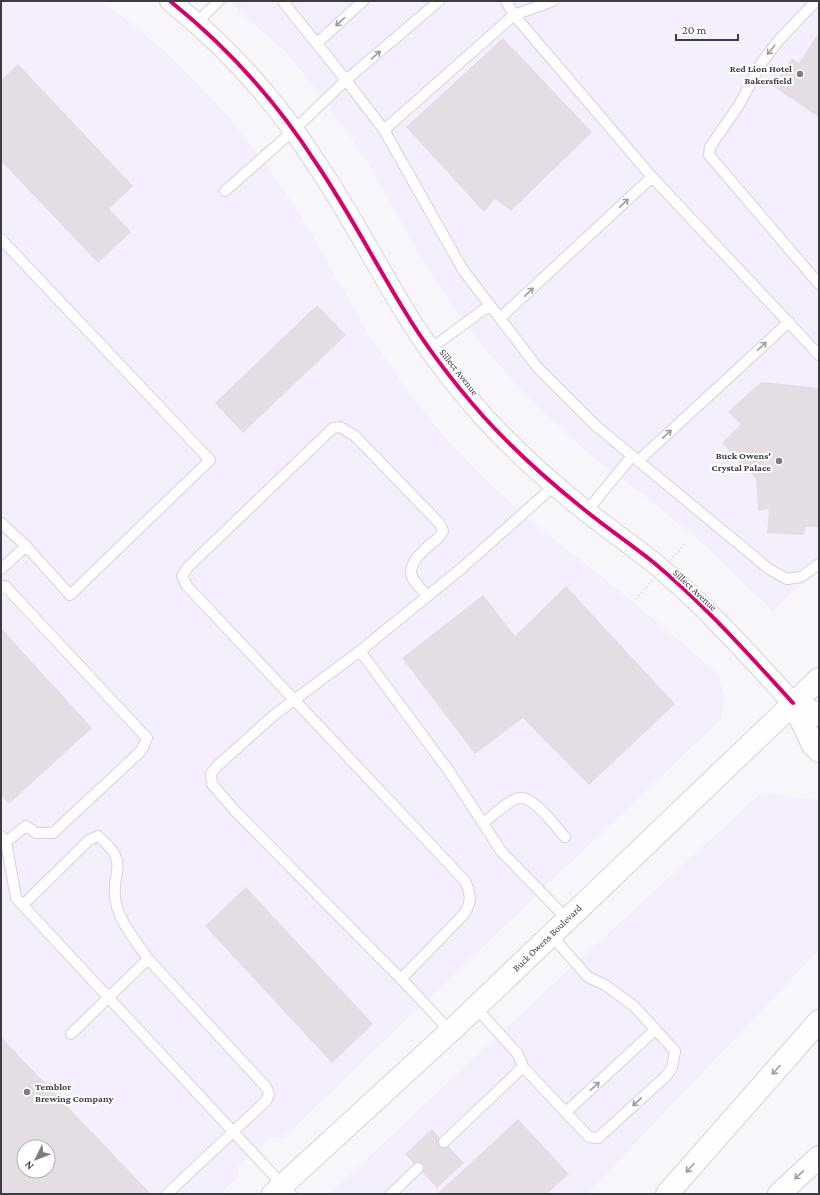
<svg xmlns="http://www.w3.org/2000/svg" width="820" height="1195" viewBox="0 0 820 1195" font-family="'Crimson Pro',serif">
	<style>
		.built { fill: #f5eefd; fill-rule: evenodd }
		.medical { fill: #f7edf9 }
		.building { fill: #e4dde4; fill-rule: evenodd }
		.lines { fill: none; stroke-linecap: round; stroke-linejoin: round }
		.lane-casing { stroke: #d5d2d9; stroke-width: 12 }
		.street-casing { stroke: #d5d2d9; stroke-width: 22 }
		.secondary-casing { stroke: #d5d2d9; stroke-width: 24 }
		.highway-casing { stroke: #d5d2d9; stroke-width: 24 }
		.lane { stroke: #fefefe; stroke-width: 10 }
		.street { stroke: #fefefe; stroke-width: 20 }
		.secondary { stroke: #fefefe; stroke-width: 22 }
		.highway { stroke: #fefefe; stroke-width: 22 }
		.path-bridge { stroke: #dedee0; stroke-width: 2.5; stroke-dasharray: 1 3; stroke-linecap: butt }
		.cycleway-casing { stroke: #fff; stroke-width: 6 }
		.cycleway { stroke: #d6006c; stroke-width: 4 }
		.oneway { stroke: #9e9ca1 }
		.poi-dot { fill: #807c84; stroke: #fff; stroke-width: 1.5 }
		.labels { text-anchor: middle; dominant-baseline: central; stroke-width: 4; stroke-linejoin: round; paint-order: stroke }
		.poi-label { font-size: 10px; font-weight: bold; fill: #3f3b44; stroke: #fff; text-anchor: end }
		.street-label { font-size: 10px; fill: #3f3b44; stroke: #fff }
	</style>
	<rect width="100%" height="100%" fill="#f8f6fb"/>
	<!-- built -->
	<path class="built" d="M1,1H101L128,21L167,53L219,106L266,164L301,216L369,335L411,396L448,441L489,483L521,513L631,600L717,673L725,698L721,719L283,1138H269L239,1165L238,1177L220,1194H1ZM24,1147H48V1171H24Z
		M252,1H819V568L773,611L704,545L645,496L583,449L525,394L490,355L458,313L428,269L366,160L323,98L285,51L240,12Z
		M761,793L819,800V950L587,1194H329L565,973Z"/>
	<!-- medical -->
	<path class="medical" d="M230,1H252L240,12Z"/>
	<!-- building -->
	<path class="building" d="M819,33V117L773,86L792,58L799,63Z
		M503,38L592,132L511,211L495,199L484,212L406,127Z
		M18,64L133,186L109,209L131,232L98,263L1,161V108L3,106L1,104V80Z
		M317,305L346,335L243,433L215,403Z
		M761,382L819,388V527H806L803,535L767,533L769,509L758,511L756,479L722,443L741,424L728,412Z
		M566,586L675,704L589,785L523,718L475,754L402,658L483,595L515,636Z
		M1,628L92,728L9,804L1,795Z
		M246,887L373,1024L332,1063L205,926Z
		M1,1037L151,1194H1ZM24,1147H48V1171H24Z
		M518,1119L569,1174L547,1194H437Z
		M432,1129L464,1163L437,1188L405,1154Z"/>
	<g class="lines">
		<!-- lane casing -->
		<g class="lane-casing">
			<path id="lane" d="M286,1L284,3L346,80L439,1
				M553,1L514,15L652,177L819,355
				M816,1L778,41L762,62L739,105L710,147L709,155L819,284
				M196,23L219,1
				M317,43L363,1
				M384,130L463,270L538,368L595,425L769,569L787,579L801,577L819,564
				M225,191L293,131L346,80L384,130L514,15L506,1
				M1,239L210,460L70,595L26,546L1,569
				M500,318L652,177
				M430,349L490,305
				M638,461L789,322
				M555,485L462,568L360,651L449,771L501,851L567,919
				M587,511L632,456
				M1,523L26,546
				M1,588L5,586L147,738L141,751L53,833H36L26,826L6,842
				M360,651L274,715L216,767L211,774L212,784L236,812L410,988L450,1031
				M483,823C493,816 507,801 519,798C533,795 556,827 565,837
				M1,836L6,842L16,898L291,1194
				M23,905L89,840L98,836C133,865 109,871 116,903C120,923 137,942 148,959
				M401,979L464,914C472,902 471,894 465,881L187,586L182,576L188,567L333,428L340,427L355,436L440,524L443,531L440,536C430,546 404,562 413,579C417,585 423,591 427,596
				M475,1007L518,1054L523,1067L589,1137L598,1138L666,1076L672,1068L675,1051L634,1006L605,985L588,977L551,935
				M71,1034L148,959L266,1087L269,1094L266,1101L167,1194
				M566,1112L655,1030
				M444,1142L523,1067
				M391,1194L418,1168"/>
		</g>
		<!-- street casing -->
		<g class="street-casing">
			<path id="street" d="M170,1C226,46 277,102 316,163C348,210 374,261 404,310C426,347 454,383 483,416C513,449 546,479 581,507C604,526 629,543 653,562C704,604 748,654 793,703"/>
		</g>
		<!-- secondary casing -->
		<g class="secondary-casing">
			<path id="secondary" d="M273,1194L455,1027L819,679"/>
		</g>
		<!-- highway casing -->
		<g class="highway-casing">
			<path id="highway" d="M793,703L813,745L819,751
				M793,703L819,715
				M667,1194L819,1021
				M779,1194L819,1157"/>
		</g>
		<!-- lane -->
		<use href="#lane" class="lane"/>
		<!-- street -->
		<use href="#street" class="street"/>
		<!-- secondary -->
		<use href="#secondary" class="secondary"/>
		<!-- highway -->
		<use href="#highway" class="highway"/>
		<!-- path-bridge -->
		<path class="path-bridge" d="M636,599L685,544"/>
		<!-- cycleway casing -->
		<g class="cycleway-casing">
			<path id="cycleway" d="M170,1C226,46 277,102 316,163C348,210 374,261 404,310C426,347 454,383 483,416C513,449 546,479 581,507C604,526 629,543 653,562C704,604 748,654 793,703"/>
		</g>
		<!-- cycleway -->
		<use href="#cycleway" class="cycleway"/>
	</g>
	<!-- one-way arrows -->
	<defs><path id="oneway-shaft" d="M-6 0H5M1.5-3L5.5 0L1.5 3" fill="none" stroke-width="1.6" stroke-linecap="round" stroke-linejoin="round"/></defs>
	<g class="oneway">
		<use href="#oneway-shaft" transform="translate(340 22) rotate(137)"/>
		<use href="#oneway-shaft" transform="translate(771 50) rotate(129)"/>
		<use href="#oneway-shaft" transform="translate(376 55) rotate(-41)"/>
		<use href="#oneway-shaft" transform="translate(624 203) rotate(-43)"/>
		<use href="#oneway-shaft" transform="translate(529 292) rotate(-43)"/>
		<use href="#oneway-shaft" transform="translate(762 346) rotate(-43)"/>
		<use href="#oneway-shaft" transform="translate(667 434) rotate(-43)"/>
		<use href="#oneway-shaft" transform="translate(776 1070) rotate(132)"/>
		<use href="#oneway-shaft" transform="translate(595 1086) rotate(-43)"/>
		<use href="#oneway-shaft" transform="translate(637 1102) rotate(137)"/>
		<use href="#oneway-shaft" transform="translate(690 1168) rotate(132)"/>
		<use href="#oneway-shaft" transform="translate(799 1175) rotate(137)"/>
	</g>
	<!-- markers -->
	<g class="poi-dot">
		<circle cx="800" cy="74" r="4"/>
		<circle cx="779" cy="461" r="4"/>
		<circle cx="27" cy="1092" r="4"/>
	</g>
	<g class="labels">
		<!-- poi labels -->
		<g class="poi-label">
			<text x="792" y="68">Red Lion Hotel<tspan x="792" dy="12">Bakersfield</tspan></text>
			<text x="771" y="455">Buck Owens'<tspan x="771" dy="12">Crystal Palace</tspan></text>
			<text x="35" y="1086" text-anchor="start">Temblor<tspan x="35" dy="12">Brewing Company</tspan></text>
		</g>
		<!-- street labels -->
		<g class="street-label">
			<text transform="translate(459 372) rotate(52)">Sillect Avenue</text>
			<text transform="translate(695 590) rotate(43)">Sillect Avenue</text>
			<text transform="translate(547 938) rotate(-44)">Buck Owens Boulevard</text>
		</g>
	</g>
	<!-- border -->
	<rect width="820" height="1195" fill="none" stroke="#3f3b44" stroke-width="4"/>
	<!-- north arrow -->
	<g transform="translate(36 1159) rotate(227)"><circle r="19" fill="#ffffff" stroke="#b2b1b4"/>
	<path d="M0-3L7 15L0 10L-7 15Z" fill="#807c84"/>
	<text y="-6" font-size="11" font-weight="bold" text-anchor="middle" fill="#3f3b44">N</text>
	</g>
	<!-- scale -->
	<path d="M676 34v6h62v-6" fill="none" stroke="#3f3b44" stroke-width="2"/>
	<text x="682" y="34" font-size="12" fill="#3f3b44" stroke="#ffffff" stroke-width="3" paint-order="stroke">20 m</text>
</svg>
